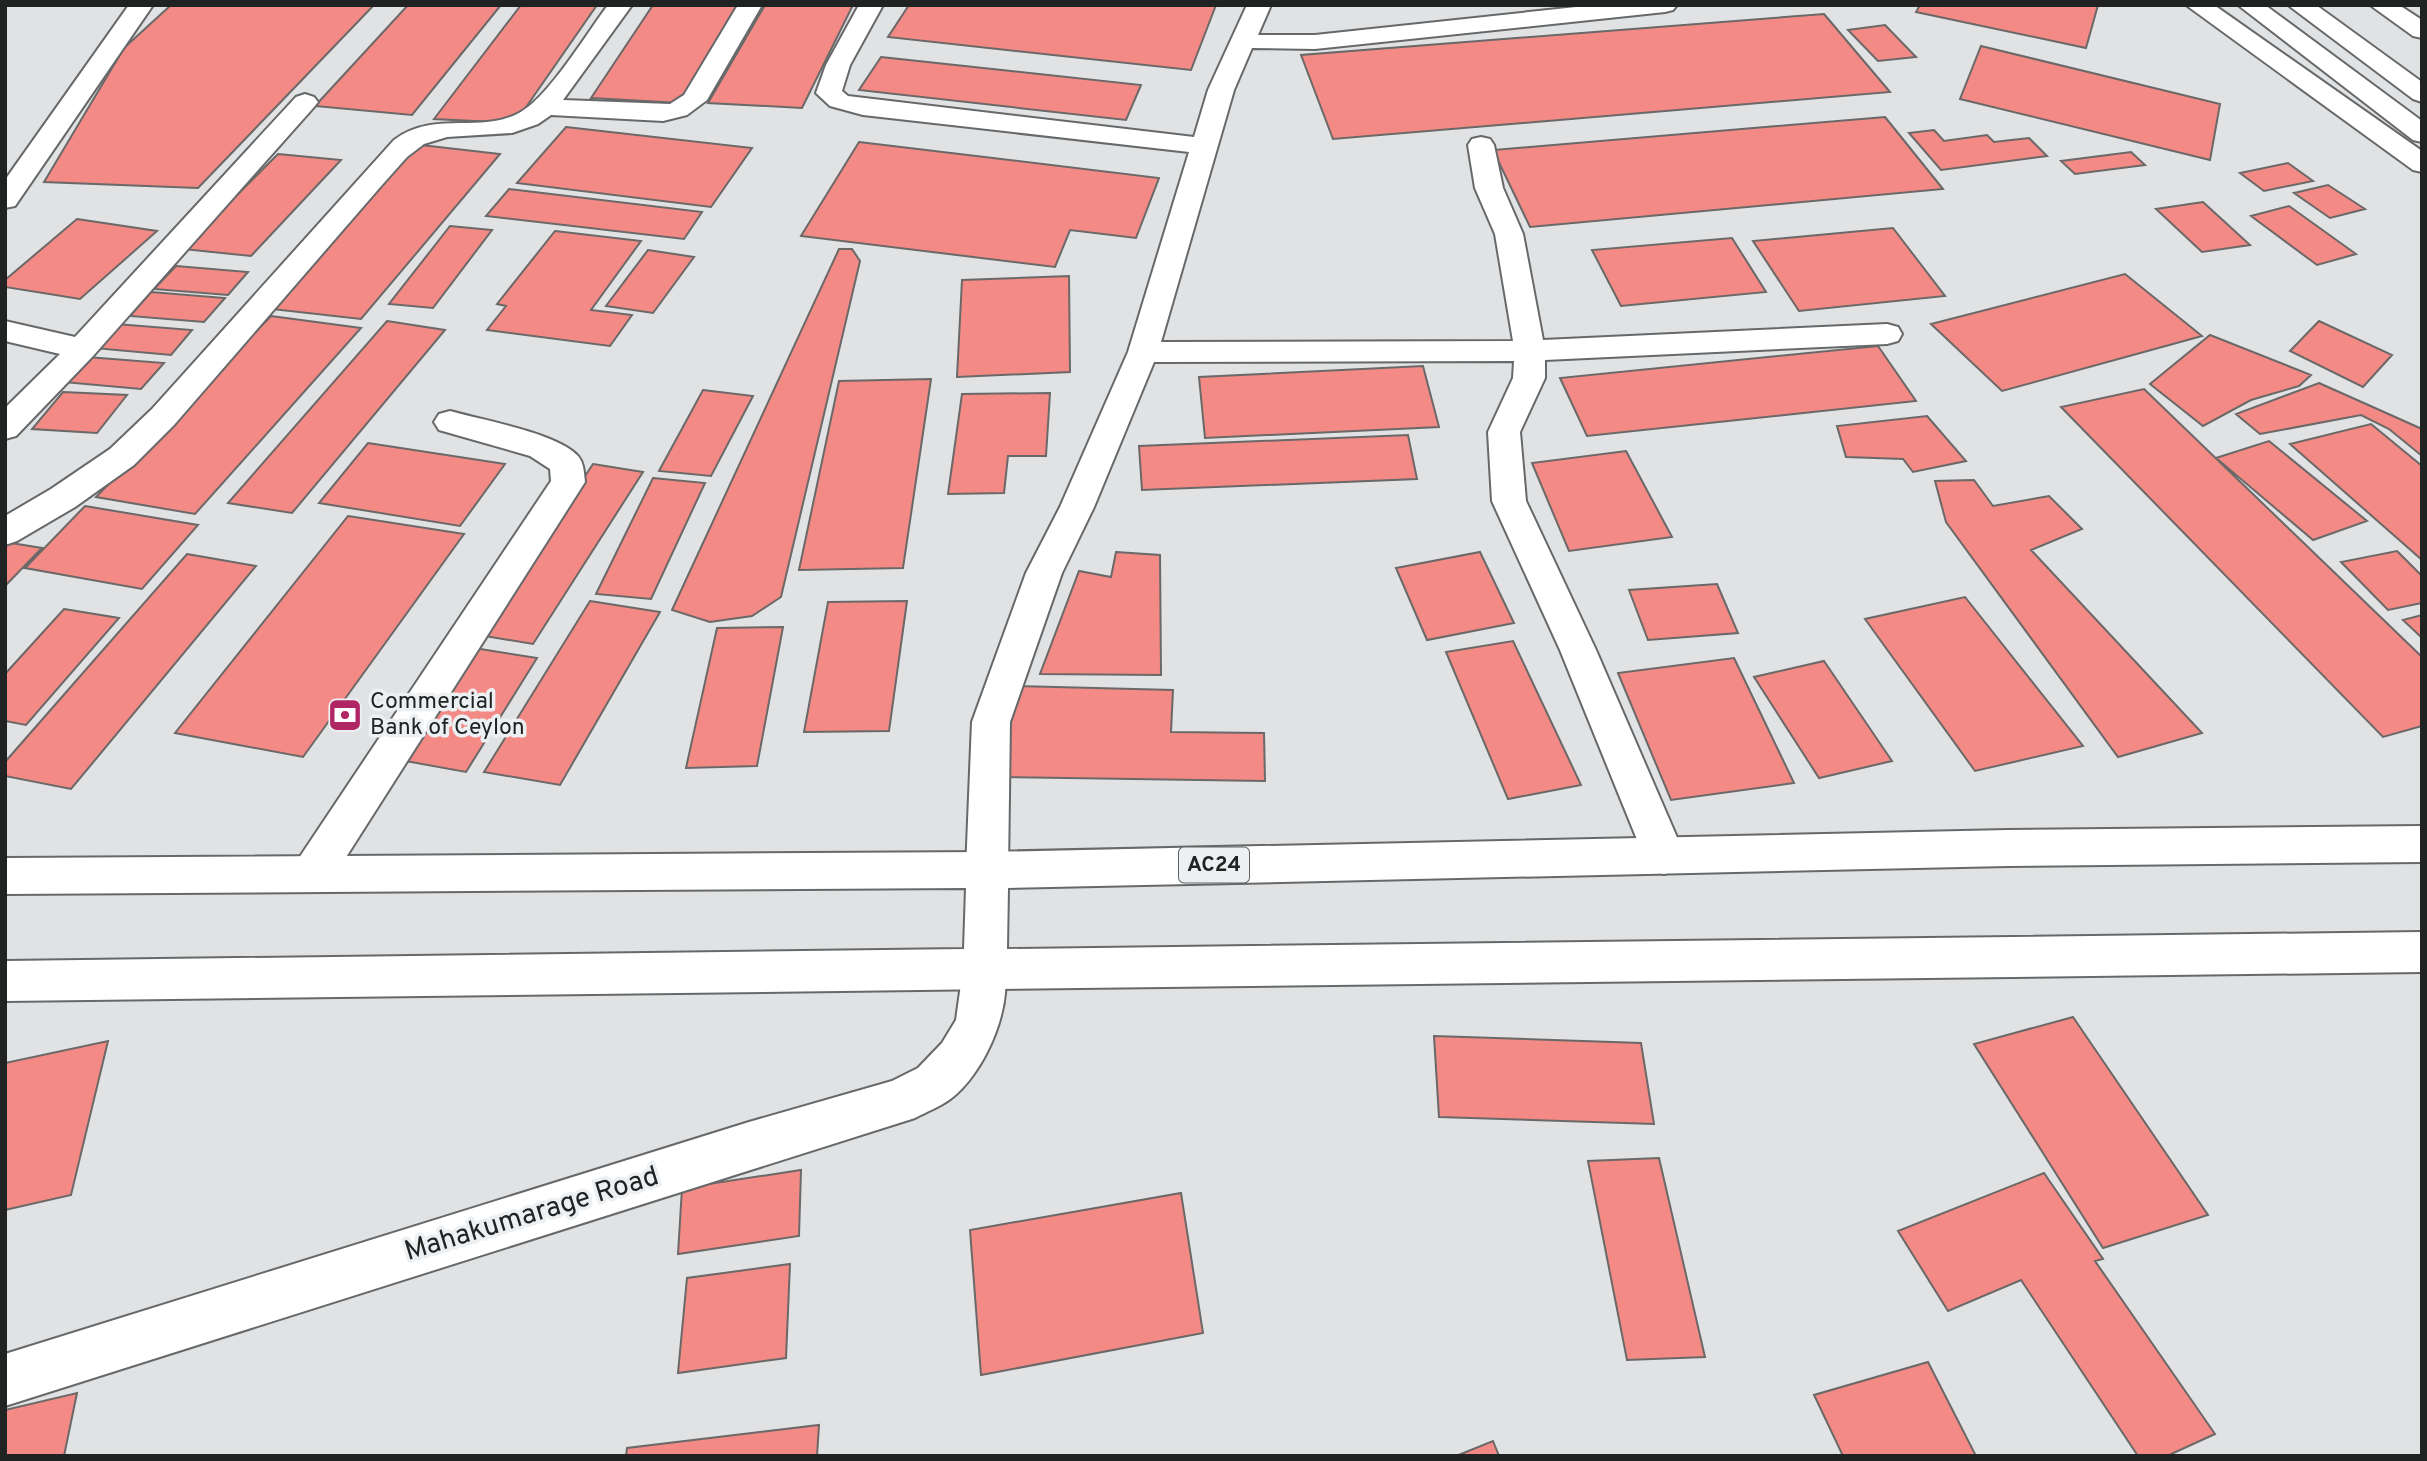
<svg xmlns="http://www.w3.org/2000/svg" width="2427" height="1461" viewBox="0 0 2427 1461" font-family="Overpass,sans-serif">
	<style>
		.building { fill: #f48a85; stroke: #6b6868; stroke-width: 2 }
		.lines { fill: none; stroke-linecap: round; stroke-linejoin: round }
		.minor-casing { stroke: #666869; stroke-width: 4 }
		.major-casing { stroke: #666869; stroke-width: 4 }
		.highway-casing { stroke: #666869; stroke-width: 4 }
		.minor { fill: #fff; fill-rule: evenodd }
		.major { fill: #fff; fill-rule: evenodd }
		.highway { fill: #fff; fill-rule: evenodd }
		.labels { text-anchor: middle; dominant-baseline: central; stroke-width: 7; stroke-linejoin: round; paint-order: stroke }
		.shield { fill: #edf0f2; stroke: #5e6060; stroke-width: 2 }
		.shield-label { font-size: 21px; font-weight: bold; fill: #212222 }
		.poi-label { font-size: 23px; fill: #212222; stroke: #edf0f2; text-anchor: start }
		.near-street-label { font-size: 28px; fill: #212222; stroke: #edf0f2 }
	</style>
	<rect width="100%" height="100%" fill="#e0e2e4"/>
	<!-- building -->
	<path class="building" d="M171,5H374L198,188L44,182L124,48Z
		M408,5H501L412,115L315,106Z
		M521,5H597L515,123L434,119Z
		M653,5H737L680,103L591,98Z
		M765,5H853L802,108L708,103Z
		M909,5H1216L1191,70L888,37Z
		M1920,5H2098L2086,48L1916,12Z
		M1824,14L1890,92L1333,139L1301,55Z
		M1885,25L1916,57L1878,61L1848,30Z
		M1981,46L2220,104L2210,160L1960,99Z
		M881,57L1141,85L1126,120L859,90Z
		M1885,117L1943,189L1530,227L1493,150Z
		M566,127L752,148L711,207L517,183Z
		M1934,130L1944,141L1987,135L1994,142L2029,138L2047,156L1941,170L1909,133Z
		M859,142L1159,178L1136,238L1070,230L1055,267L801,236Z
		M412,144L500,154L361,319L263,308Z
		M2131,152L2145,165L2075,174L2061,161Z
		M278,154L341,160L251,256L183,249Z
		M2288,163L2313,181L2264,191L2240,173Z
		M2328,185L2365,209L2330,218L2294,193Z
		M509,189L702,212L684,239L486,216Z
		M2203,202L2250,245L2202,252L2156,209Z
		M2289,206L2356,254L2317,265L2251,216Z
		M77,219L157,231L80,299L5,287V280Z
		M450,226L492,230L433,308L389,304Z
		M1893,228L1945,296L1799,311L1753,241Z
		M555,231L641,241L591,310L632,315L610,346L487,330L506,306L497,304Z
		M1732,238L1766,292L1621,306L1592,250Z
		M839,249H852L860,261L781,597L752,616L710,622L672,610Z
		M648,250L694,257L653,313L606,306Z
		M176,266L248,272L228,295L154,289Z
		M2125,274L2202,336L2002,391L1931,324Z
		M1069,276L1070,372L957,377L962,280Z
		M151,292L225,298L204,322L130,316Z
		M271,316L361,328L195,514L96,497Z
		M387,321L445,330L292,513L228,503Z
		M2319,321L2392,355L2363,387L2290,351Z
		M116,324L192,330L171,355L94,348Z
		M2210,335L2311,375L2299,386L2251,400L2203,426L2150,384Z
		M1878,346L1916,401L1587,436L1560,378Z
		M87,357L164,363L141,389L63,382Z
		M1423,366L1439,427L1205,438L1199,377Z
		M931,379L903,568L799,570L839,381Z
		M2319,383L2422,429V456L2389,429L2361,415L2260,434L2236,414Z
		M2144,389L2422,657V726L2383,737L2061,407Z
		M703,390L753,396L711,476L659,471Z
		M63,392L127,395L97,433L32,429Z
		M1050,393L1046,456H1008L1004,493L948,494L962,394Z
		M1927,416L1966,461L1913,472L1903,459L1846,457L1837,426Z
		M2371,424L2422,466V560L2290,444Z
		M1408,435L1417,479L1142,490L1139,446Z
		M2269,441L2367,521L2313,540L2216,458Z
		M368,443L505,464L460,526L319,503Z
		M1626,451L1672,537L1569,551L1532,463Z
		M593,464L643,472L533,644L479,635Z
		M653,478L705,483L651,599L596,594Z
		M1974,480L1993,506L2049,496L2082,529L2031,550L2202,733L2118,757L1946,522L1935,481Z
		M85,506L198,525L142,589L25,568Z
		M348,516L464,534L303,757L175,733Z
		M5,542L42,548L5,586Z
		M2397,551L2422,576V603L2388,610L2341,562Z
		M1116,552L1160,555L1161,675L1040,674L1079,571L1111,577Z
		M1480,552L1514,623L1427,640L1396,568Z
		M187,554L256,566L71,789L5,776V762Z
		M1717,584L1738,633L1648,640L1629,590Z
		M1965,597L2083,746L1975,771L1865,619Z
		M590,601L660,612L560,785L484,772Z
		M907,601L889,731L804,732L828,602Z
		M64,609L119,618L26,725L5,721V674Z
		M2422,615V638L2403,620Z
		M783,627L757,766L686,768L717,628Z
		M1513,641L1581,785L1508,799L1446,652Z
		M474,648L537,658L466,772L400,760Z
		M1734,658L1794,783L1671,800L1618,673Z
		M1824,661L1892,761L1819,778L1754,677Z
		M1016,686L1173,690L1171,732L1264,733L1265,781L993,777L1010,730Z
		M2073,1017L2208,1215L2103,1248L1974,1044Z
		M1434,1036L1641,1043L1654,1124L1439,1117Z
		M108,1041L71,1195L5,1210V1063Z
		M1659,1158L1705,1357L1627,1360L1588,1161Z
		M801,1170L799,1236L678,1254L682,1188Z
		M2044,1173L2103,1259L2095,1261L2215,1434L2167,1456H2138L2021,1280L1948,1311L1898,1231Z
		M1181,1193L1203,1333L981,1375L970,1230Z
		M790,1264L786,1358L678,1373L687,1278Z
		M1928,1362L1976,1456H1843L1814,1395Z
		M77,1393L64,1456H5V1410Z
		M819,1425L817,1456H626L627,1448Z
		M1493,1441L1499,1456H1456Z"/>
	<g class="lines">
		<!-- minor casing -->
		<g class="minor-casing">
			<path id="minor" d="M129,5H153L15,206L5,208V180Z
				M608,5H632L563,100L670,104L684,95L738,5H762L707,100L687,115L663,121L551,115L538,124L512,133L447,137L424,144L407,157L382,185L174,425L134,465L75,507L17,541L5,545V516L51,489L110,449L152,409L394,140C434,110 480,134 519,113C548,98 587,33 608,5Z
				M859,5H883L850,65L842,91L848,96L1194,137L1208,90L1247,5H1271L1258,35H1315L1595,5H1677L1673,10L1665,12L1315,49L1252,48L1234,90L1161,342L1513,341L1495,234L1475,188L1468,145L1472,139L1481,137L1490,139L1494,145L1503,188L1523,234L1543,340L1887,324L1898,327L1902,334L1898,341L1887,344L1545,360V378L1520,432L1526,501L1596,650L1685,856L1679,869L1664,874L1649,869L1560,650L1492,501L1488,432L1513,378L1514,361L1154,362L1094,507L1062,573L1010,722L1008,870L1002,883L987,888L972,883L966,870L972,722L1026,573L1060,507L1128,352L1189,152L863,115L830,106L816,93L826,65Z
				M305,94L314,97L318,102L314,107L93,356L16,436L5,439V408L60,354L5,341V321L75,337L296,97Z
				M450,411C482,420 557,433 578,456C584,463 584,473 585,482L327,887L312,892L297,887L291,874L297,861L551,481L550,469L530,456L439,430L434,422L439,414Z
				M985,950L1000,956C1019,997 985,1075 949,1100C939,1107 926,1112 915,1118L5,1406V1354L749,1122L892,1081L918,1068L942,1043L956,1020L963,970L970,956Z"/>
		</g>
		<!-- major casing -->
		<g class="major-casing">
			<path id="major" d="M2238,5H2265L2422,121V142L2413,140Z
				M2288,5H2316L2422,82V102L2413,99Z
				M2422,826V862L2008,866L1008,888L1007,949L2422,932V972L5,1001V961L964,949L966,888L5,894V858L987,852L2008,830Z"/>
		</g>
		<!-- highway casing -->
		<g class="highway-casing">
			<path id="highway" d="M2186,5H2214L2422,151V172L2413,170Z
				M2370,5H2399L2422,20V38L2413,36Z"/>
		</g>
		<!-- minor -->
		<use href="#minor" class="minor"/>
		<!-- major -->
		<use href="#major" class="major"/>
		<!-- highway -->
		<use href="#highway" class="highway"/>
	</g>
	<!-- icons -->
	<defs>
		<g id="bank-square" transform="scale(1.75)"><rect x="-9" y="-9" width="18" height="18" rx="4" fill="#b02665" stroke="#edf0f2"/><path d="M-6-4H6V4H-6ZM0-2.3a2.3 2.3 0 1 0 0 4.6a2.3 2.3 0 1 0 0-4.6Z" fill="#fff"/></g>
	</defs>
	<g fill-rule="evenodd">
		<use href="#bank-square" x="345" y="715"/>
	</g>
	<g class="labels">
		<!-- shield labels -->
		<rect class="shield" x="1179" y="847.5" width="70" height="35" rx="5"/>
		<g class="shield-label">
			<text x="1214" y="865">AC24</text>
		</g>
		<!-- poi labels -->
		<g class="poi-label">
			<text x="370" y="702">Commercial<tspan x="370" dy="26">Bank of Ceylon</tspan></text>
		</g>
		<!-- near-street labels -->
		<g class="near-street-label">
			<text transform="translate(532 1215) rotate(-17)">Mahakumarage Road</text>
		</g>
	</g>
	<!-- border -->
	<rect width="2427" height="1461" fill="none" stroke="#212222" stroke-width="14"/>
</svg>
